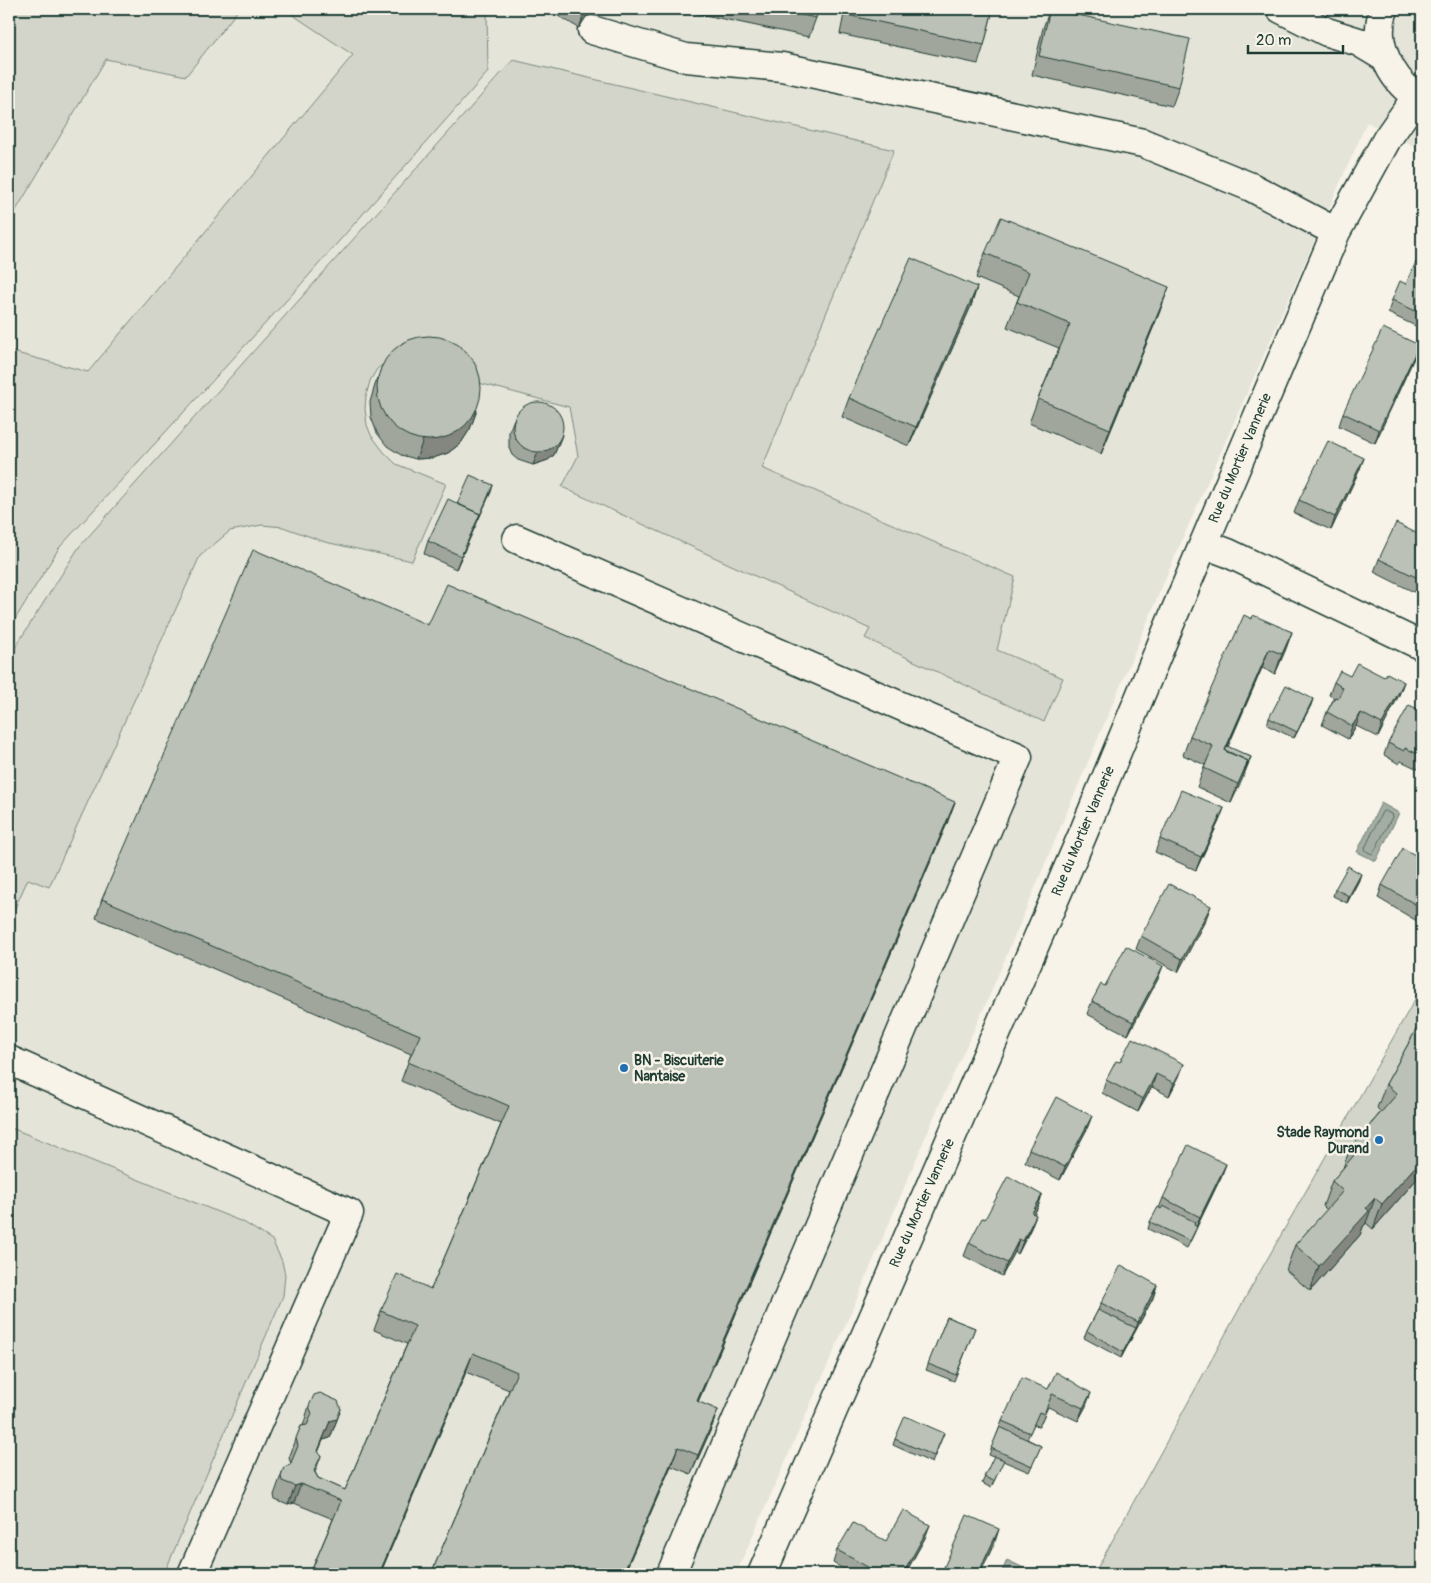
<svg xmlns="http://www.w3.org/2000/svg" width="1431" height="1583" viewBox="0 0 1431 1583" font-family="Pangolin,sans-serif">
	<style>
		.built { fill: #e5e4d9 }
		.green { fill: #d3d5ca; stroke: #79897f }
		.water { fill: #a4ada3; stroke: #6f8077 }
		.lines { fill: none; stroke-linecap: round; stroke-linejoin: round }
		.shore { stroke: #546a60; stroke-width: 1 }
		.minor-casing { stroke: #1f3d34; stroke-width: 31 }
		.major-casing { stroke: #1f3d34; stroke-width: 31 }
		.minor { stroke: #f7f3e8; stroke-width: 28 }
		.major { stroke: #f7f3e8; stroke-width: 28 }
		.wall { fill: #a1a69d; stroke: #1f3d34 }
		.shaded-wall { fill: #83877f; stroke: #1f3d34 }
		.building { fill: #bbc1b6; stroke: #1f3d34 }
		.poi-dot { fill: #1f6fb2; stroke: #f7f3e8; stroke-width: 2 }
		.labels { text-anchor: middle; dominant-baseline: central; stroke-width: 5; stroke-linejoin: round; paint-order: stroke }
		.street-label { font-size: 14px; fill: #1f3d34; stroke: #f7f3e8 }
		.poi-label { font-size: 14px; font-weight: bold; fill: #1f3d34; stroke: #f7f3e8; text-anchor: start }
	</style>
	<rect width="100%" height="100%" fill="#f7f3e8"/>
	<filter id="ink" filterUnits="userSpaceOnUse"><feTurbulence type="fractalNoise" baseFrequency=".02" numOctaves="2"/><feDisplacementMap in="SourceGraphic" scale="10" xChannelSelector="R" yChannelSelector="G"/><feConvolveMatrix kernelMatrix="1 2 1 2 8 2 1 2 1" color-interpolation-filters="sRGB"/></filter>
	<g filter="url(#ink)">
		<!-- built -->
		<path class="built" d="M9,9H1422V150L1367,122L1178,549L988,999L940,1103L859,1294L736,1574H9Z"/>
		<!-- green -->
		<path class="green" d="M9,9H239L186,76L106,59L9,222Z
			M284,9H487L488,72L296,290L59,548L9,629V351L88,372L353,55Z
			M513,60L894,150L762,468L1015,577L997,650L1063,678L1044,722L865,638L870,629L562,487L578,456L569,407L479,383L386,362L377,369L370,381L366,396L365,409L367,425L371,435L384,452L396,464L446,484L412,561L325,542L283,527L262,525L230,531L200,556L49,887L28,879L9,921V657L79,547Z
			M1422,987V1574H1094L1248,1293Z
			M9,1127L245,1223L272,1240L282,1261L285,1275L283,1296L164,1574H9Z"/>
		<!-- water -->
		<path class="water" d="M1381,803L1399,813L1376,861L1357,852Z
			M1007,1560L1028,1570L1027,1574H1001Z"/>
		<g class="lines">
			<!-- shore -->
			<path class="shore" d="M1385,811L1391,814L1392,817L1374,852L1372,854L1366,851L1365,848L1382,812Z"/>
			<!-- minor casing -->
			<g class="minor-casing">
				<path id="minor" d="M592,30L686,58L782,67L1143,143L1251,187L1336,232
					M517,539L1018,757L671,1574
					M1204,544L1228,553L1422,646
					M9,1060L349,1213L192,1574
					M762,1574L1082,836L1182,595L1336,232L1387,139L1417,96"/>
			</g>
			<!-- major casing -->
			<g class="major-casing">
				<path id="major" d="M1281,9L1327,32L1359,42L1384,57
					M1384,9C1382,15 1380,22 1380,28C1378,54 1398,89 1422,98"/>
			</g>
			<!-- minor -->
			<use href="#minor" class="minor"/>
			<!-- major -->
			<use href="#major" class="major"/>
		</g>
		<!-- wall -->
		<path class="wall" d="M546,9H591L579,28Z
			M696,9H818L816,18L809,37L695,13Z
			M845,9H993L984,45L978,64L840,34Z
			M1050,9L1179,87L1172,106L1032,75L1043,28Z
			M1422,238V246L1420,245Z
			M985,253L1160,311L1101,454L1029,423L1038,399L1059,348L1007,327L1019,296L976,278Z
			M1422,265V329L1388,313L1392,300Z
			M977,287L971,306L909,446L842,417L849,398Z
			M1414,358L1375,443L1339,426L1343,413Z
			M382,366L477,410L470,429L461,443L448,453L433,458L416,459L401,455L387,446L377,433L371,417L370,402L375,385Z
			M514,419L562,435L554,455L548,460L533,465L518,460L512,455L509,448V432Z
			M1364,458L1359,471L1331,530L1294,513L1299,500Z
			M493,485L456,569L424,554L428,541L457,504Z
			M1422,536V596L1374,572L1379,559Z
			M1252,619L1292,632L1285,651L1275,674L1262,668L1228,747L1251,757L1231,803L1197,787L1205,765L1183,755L1190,736Z
			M428,625L948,821L698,1402L718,1410L711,1429L691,1474L671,1466L624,1574H431L509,1390L466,1372L380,1574H310L333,1519L294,1503L288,1505L275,1500L274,1495L284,1467L290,1465L291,1464L289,1458L301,1426H303L309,1406L341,1409L330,1438L323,1440L318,1452L321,1456L315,1472L318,1478L345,1490L407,1344L374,1330L381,1311L431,1289L501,1124L401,1081L411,1054L96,918L102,899Z
			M1350,676L1384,677L1404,682L1399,695L1378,737L1356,726L1348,739L1322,725L1327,712L1334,698L1329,695L1334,682Z
			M1313,699L1311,705L1294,738L1267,725L1269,718Z
			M1422,711V771L1401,761L1399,764L1384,755L1388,743Z
			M1224,808L1219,821L1196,870L1155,852L1160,839Z
			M1422,859V924L1378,898L1382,885Z
			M1359,880L1347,903L1333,896L1335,889Z
			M1206,919L1178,972L1136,949L1141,936Z
			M1158,979L1128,1035L1087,1014L1092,1001L1105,986Z
			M1422,1019V1173L1373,1229L1366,1223L1363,1227L1360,1235L1310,1291L1286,1270L1295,1245L1327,1210L1323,1206L1332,1181L1343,1168L1350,1148L1381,1112L1377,1108L1386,1084Z
			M1120,1062L1179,1077L1169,1096L1152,1087L1138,1112L1102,1093L1106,1080Z
			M1087,1129L1060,1180L1025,1162L1029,1149Z
			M1226,1164L1221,1177L1197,1227L1194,1234L1187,1248L1148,1229L1150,1222L1159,1208L1163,1198Z
			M1042,1195L1038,1207L1034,1214L1031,1228L1018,1254L1015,1252L1002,1276L964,1256L969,1243L985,1219Z
			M1157,1285L1153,1298L1121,1358L1084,1338L1087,1331L1098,1310L1101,1303Z
			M947,1317L975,1328L954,1381L926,1370Z
			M1048,1389L1086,1406L1078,1421L1048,1407L1039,1427L1034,1424L1027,1439L1041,1446L1029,1472L1003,1461L991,1488L982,1483L994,1457L989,1455L1002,1421Z
			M944,1433L932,1463L893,1445L895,1439Z
			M925,1538L905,1574H852L833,1563L837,1550L886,1541Z"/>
		<!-- shaded-wall -->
		<path class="shaded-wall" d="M586,9H591L579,28Z
			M977,287L971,306L909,446L916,427Z
			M1169,287L1160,311L1101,454L1110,429Z
			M1419,345L1414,358L1375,443L1379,430Z
			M477,410L470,429L461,443L448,453L433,458L416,459L423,440Z
			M562,435L554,455L548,460L533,465L538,452Z
			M1364,458L1359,471L1331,530L1335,517Z
			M493,485L491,492L456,569L461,556Z
			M1292,632L1285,651L1275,674L1282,654Z
			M1269,649L1262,668L1220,763L1225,750Z
			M1404,682L1399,695L1378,737L1382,724Z
			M1313,699L1311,705L1294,738L1297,732Z
			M1361,713L1356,726L1348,739L1352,726Z
			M1251,757L1242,780L1231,803L1238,784Z
			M955,802L948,821L690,1420L697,1401Z
			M1224,808L1219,821L1196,870L1201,857Z
			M1361,874L1359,880L1347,903L1349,896Z
			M1211,906L1206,919L1178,972L1182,959Z
			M1163,966L1158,979L1128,1035L1133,1022Z
			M1184,1064L1179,1077L1169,1096L1174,1083Z
			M1156,1074L1152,1087L1138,1112L1143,1099Z
			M1092,1116L1087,1129L1060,1180L1065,1167Z
			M1422,1159V1173L1373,1229L1382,1204Z
			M1226,1164L1221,1177L1195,1230L1200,1217Z
			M1042,1195L1038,1207L1028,1226L1032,1213Z
			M1375,1198L1366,1223L1363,1227L1360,1235L1310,1291L1319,1266L1366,1208Z
			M1036,1215L1031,1228L1018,1254L1023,1241Z
			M1019,1239L1015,1252L1002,1276L1007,1263Z
			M1157,1285L1153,1298L1121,1358L1123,1352L1136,1329L1138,1322Z
			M473,1353L466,1372L380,1574H379Z
			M1091,1393L1086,1406L1078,1421L1083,1408Z
			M341,1409L330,1438L323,1440L311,1470L330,1421Z
			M718,1410L711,1429L691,1474L698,1455Z
			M678,1447L671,1466L624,1574H623Z
			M301,1484L294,1503L288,1505L295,1486Z
			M930,1525L925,1538L905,1574H903Z
			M999,1529L995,1542L980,1574H978Z"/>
		<!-- building -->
		<path class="building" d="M773,9H818L816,18Z
			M848,9H993L984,45L847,15Z
			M1050,9L1190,39L1179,87L1039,56Z
			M1001,217L1169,287L1110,429L1038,399L1070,324L1017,302L1029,272L985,253Z
			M911,258L977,287L916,427L849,398Z
			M1416,262L1422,265V314L1392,300L1400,281L1406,284Z
			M1383,328L1419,345L1379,430L1343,413Z
			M377 388a52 52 0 1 1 104 0a52 52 0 1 1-104 0Z
			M513 427a25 25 0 1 1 50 0a25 25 0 1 1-50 0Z
			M1328,441L1364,458L1335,517L1299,500Z
			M470,475L493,485L478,520L480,514L457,504Z
			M448,499L480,514L461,556L428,541Z
			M1396,523L1422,536V580L1379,559Z
			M253,550H255L428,625L447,584L955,802L697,1401L718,1410L698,1455L678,1447L623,1574H514L503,1570L501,1574H431L517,1372L473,1353L379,1574H310L341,1501L301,1484L295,1486L282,1481L281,1476L284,1467L290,1465L298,1446L296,1438L301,1426L307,1425L312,1414L309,1406L314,1395L320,1393L338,1401L341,1409L337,1419L330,1421L318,1451L321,1456L314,1471L318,1478L345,1490L415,1326L381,1311L397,1274L431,1289L509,1106L408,1062L420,1035L102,899Z
			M1244,615L1252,619L1253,615L1292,632L1282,654L1269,649L1225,750L1248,761L1238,784L1204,768L1213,746L1190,736Z
			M1357,663L1384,677L1387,673L1404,682L1382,724L1361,713L1352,726L1327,712L1335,697L1338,698L1343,688L1334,682L1340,671L1350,676Z
			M1286,685L1313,699L1297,732L1269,718Z
			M1409,705L1422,711V756L1405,748L1404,751L1388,743Z
			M1227,746L1251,757L1246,767L1248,761L1225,751Z
			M1181,790L1224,808L1201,857L1160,839Z
			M1403,848L1422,859V908L1382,885Z
			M1348,866L1361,874L1349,896L1335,889Z
			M1169,884L1211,906L1182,959L1141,936Z
			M1126,946L1163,966L1133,1022L1092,1001L1101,984L1105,986Z
			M1422,1019V1159L1382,1204L1375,1198L1366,1208L1369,1211L1319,1266L1295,1245L1343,1191L1332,1181L1355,1154L1350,1148L1397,1094L1386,1084Z
			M1132,1038L1184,1064L1174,1083L1156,1074L1143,1099L1106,1080L1116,1061L1120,1062Z
			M1056,1097L1092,1116L1065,1167L1029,1149Z
			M1188,1145L1226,1164L1200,1217L1163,1198Z
			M1008,1176L1042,1195L1032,1213L1036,1215L1023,1241L1019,1239L1007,1263L969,1243L982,1218L985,1219Z
			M1163,1206L1195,1222L1194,1225L1197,1227L1190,1241L1150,1222L1158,1207L1161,1209Z
			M1121,1265L1157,1285L1138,1322L1101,1303Z
			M1098,1310L1136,1328L1123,1352L1087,1331Z
			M947,1317L975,1328L956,1375L928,1364Z
			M1056,1372L1070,1380L1091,1393L1083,1408L1052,1394L1044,1414L1039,1412L1030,1433L1002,1421L1022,1378L1048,1389Z
			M905,1416L944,1433L934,1456L895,1439Z
			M1000,1427L1041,1446L1032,1466L991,1448Z
			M994,1456L1004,1460L994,1481L984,1477Z
			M903,1510L930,1525L903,1574H880L837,1550L853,1523L886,1541Z
			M967,1515L999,1529L978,1574H941Z"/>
	</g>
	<!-- markers -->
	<g class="poi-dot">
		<circle cx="624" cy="1068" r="5"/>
		<circle cx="1379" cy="1140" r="5"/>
	</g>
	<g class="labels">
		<!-- street labels -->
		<g class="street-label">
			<text transform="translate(1240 458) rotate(-67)">Rue du Mortier Vannerie</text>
			<text transform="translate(1083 831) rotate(-67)">Rue du Mortier Vannerie</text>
			<text transform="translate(922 1203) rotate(-66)">Rue du Mortier Vannerie</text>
		</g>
		<!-- poi labels -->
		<g class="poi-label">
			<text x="634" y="1060">BN - Biscuiterie<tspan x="634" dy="16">Nantaise</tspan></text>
			<text x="1369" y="1132" text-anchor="end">Stade Raymond<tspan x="1369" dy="16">Durand</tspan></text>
		</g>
	</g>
	<!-- margin -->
	<rect width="1431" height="1583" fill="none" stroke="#f7f3e8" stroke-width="30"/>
	<rect x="15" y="15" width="1401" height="1553" fill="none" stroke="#1f3d34" stroke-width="2" filter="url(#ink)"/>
	<!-- scale -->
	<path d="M1248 45v8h95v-8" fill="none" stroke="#1f3d34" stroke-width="2.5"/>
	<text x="1256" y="45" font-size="15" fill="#1f3d34" stroke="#f7f3e8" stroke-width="4" paint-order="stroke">20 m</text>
</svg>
